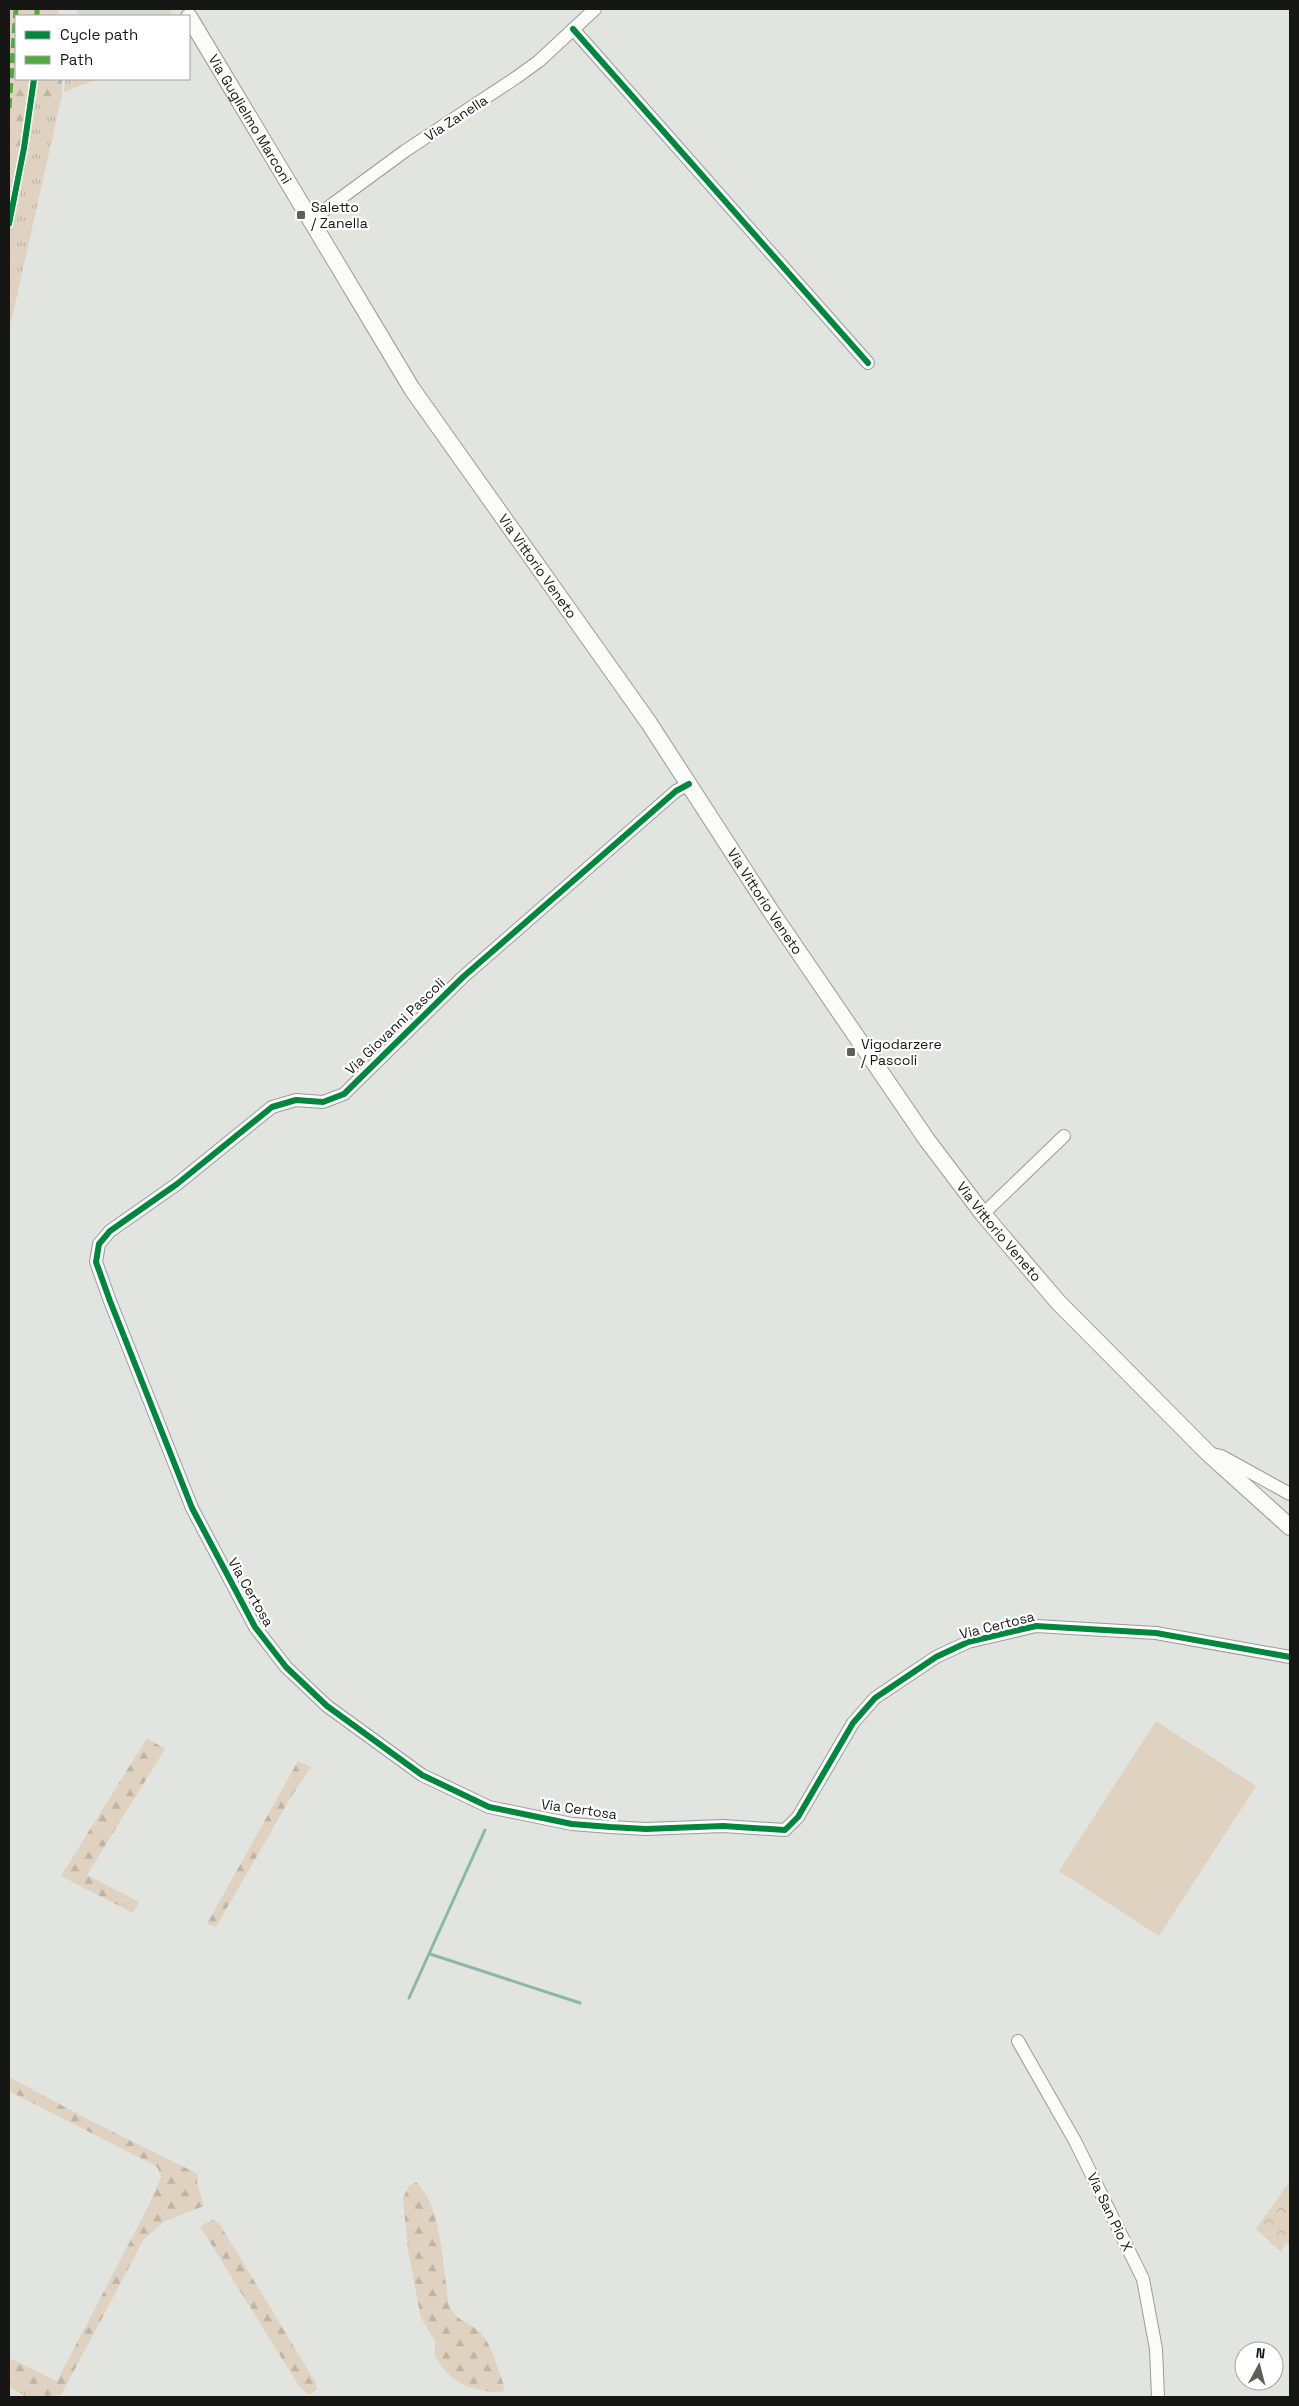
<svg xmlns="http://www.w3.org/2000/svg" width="1299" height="2406" viewBox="0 0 1299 2406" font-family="'Space Grotesk',sans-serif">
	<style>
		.built { fill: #d4d8ce }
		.grass { fill: url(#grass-tufts) }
		.forest { fill: url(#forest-firs) }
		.park { fill: url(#park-crowns) }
		.garden { fill: #dfd2c0 }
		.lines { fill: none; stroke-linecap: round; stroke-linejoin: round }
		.stream { stroke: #89b8aa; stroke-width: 3 }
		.minor-casing { stroke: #9a9c99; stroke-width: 14 }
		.major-casing { stroke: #9a9c99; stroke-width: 18 }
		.minor { stroke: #fbfbfa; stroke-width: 12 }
		.major { stroke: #fbfbfa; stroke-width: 16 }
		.quiet { stroke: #51a942; stroke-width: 5; stroke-dasharray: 10 5; stroke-linecap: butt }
		.cycleway-casing { stroke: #fff; stroke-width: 9 }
		.cycleway { stroke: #00873e; stroke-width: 6 }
		.poi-dot { fill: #5d5f5c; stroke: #fff; stroke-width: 2 }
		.labels { text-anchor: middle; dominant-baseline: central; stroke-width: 4.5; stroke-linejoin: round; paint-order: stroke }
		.street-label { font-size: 14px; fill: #161715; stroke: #fff }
		.poi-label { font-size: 14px; fill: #161715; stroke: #fff; text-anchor: start }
	</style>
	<defs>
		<pattern id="grass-tufts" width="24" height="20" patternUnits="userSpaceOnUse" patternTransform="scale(1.25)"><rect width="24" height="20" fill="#dfd2c0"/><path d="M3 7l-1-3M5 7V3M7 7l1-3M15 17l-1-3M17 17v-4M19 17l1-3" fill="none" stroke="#bfb4a4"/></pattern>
		<pattern id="forest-firs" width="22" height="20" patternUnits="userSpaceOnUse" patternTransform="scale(1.25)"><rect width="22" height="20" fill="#dfd2c0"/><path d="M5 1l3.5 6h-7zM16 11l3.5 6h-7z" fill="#bfb4a4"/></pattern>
		<pattern id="park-crowns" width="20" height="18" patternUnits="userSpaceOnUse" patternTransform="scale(1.25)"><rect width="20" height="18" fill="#dfd2c0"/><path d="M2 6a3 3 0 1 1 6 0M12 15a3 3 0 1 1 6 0" fill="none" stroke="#bfb4a4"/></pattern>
	</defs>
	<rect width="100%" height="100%" fill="#e2e4df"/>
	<!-- built -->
	<path class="built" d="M75,9H169L173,16H80Z"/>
	<!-- grass -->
	<path class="grass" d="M65,79H98L64,92Z
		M62,95L9,331V213L24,134L25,105Z
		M9,2376L42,2393L47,2397H27L9,2387Z"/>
	<!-- forest -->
	<path class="forest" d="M9,9H58L59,16H16V79H62V95L25,106L24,134L9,213Z
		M147,1738L165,1749L87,1875L139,1902L133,1913L61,1876Z
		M298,1761L311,1767L291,1797L216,1927L207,1924Z
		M9,2077L93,2122L198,2174L197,2183L204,2206L165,2221L144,2239L61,2395L46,2396L9,2375V2358L57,2381L148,2207L161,2177L158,2168L154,2165L9,2091Z
		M416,2182C442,2205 443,2271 449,2306C458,2323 469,2321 481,2333C492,2346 497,2367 503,2383L504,2390L501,2392C471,2392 446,2381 434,2353L436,2343L421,2318L408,2250L403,2198L409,2186Z
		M213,2220L219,2223L316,2383L317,2389L312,2394H308L299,2386L201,2228L200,2226Z"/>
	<!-- park -->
	<path class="park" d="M1290,2181V2246L1286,2243L1281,2252L1256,2229Z"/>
	<!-- garden -->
	<path class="garden" d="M1156,1721L1256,1786L1159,1936L1059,1871Z"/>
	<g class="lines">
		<!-- stream -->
		<path class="stream" d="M430,1954L580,2003
			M409,1998L485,1830"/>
		<!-- minor casing -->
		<g class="minor-casing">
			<path id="minor" d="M573,29L868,363
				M311,220L405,151L517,77L539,61L595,9
				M689,784L676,791L463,977L344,1094L323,1102L296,1100L272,1107L177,1184L110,1231L99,1244L96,1262L110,1301L192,1508L255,1627L286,1667L327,1706L422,1775L489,1807L572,1824L610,1827L646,1829L723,1826L785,1830L798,1817L853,1723L875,1698L936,1657L968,1642L1036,1626L1156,1633L1290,1657
				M983,1214L1064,1136
				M1212,1454L1221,1456L1290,1494
				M1018,2041L1075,2141L1143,2279L1156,2349L1158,2397"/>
		</g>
		<!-- major casing -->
		<g class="major-casing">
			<g id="major">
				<path id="s1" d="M189,17L412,389L649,723L770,910L927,1140L983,1214L1058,1302L1209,1454L1290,1527"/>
			</g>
		</g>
		<!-- minor -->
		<use href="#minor" class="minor"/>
		<!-- major -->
		<use href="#major" class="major"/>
		<!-- quiet -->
		<path class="quiet" d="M37,16V9
			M9,108L16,9"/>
		<!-- cycleway casing -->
		<g class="cycleway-casing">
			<path id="cycleway" d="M573,29L868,363
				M9,224L24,148L34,79
				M689,784L676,791L463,977L344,1094L323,1102L296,1100L272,1107L177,1184L110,1231L99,1244L96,1262L110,1301L192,1508L255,1627L286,1667L327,1706L422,1775L489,1807L572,1824L610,1827L646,1829L723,1826L785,1830L798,1817L853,1723L875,1698L936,1657L968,1642L1036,1626L1156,1633L1290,1657"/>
		</g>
		<!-- cycleway -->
		<use href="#cycleway" class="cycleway"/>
	</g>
	<!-- markers -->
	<g class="poi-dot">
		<rect x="296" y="210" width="10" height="10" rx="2.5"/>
		<rect x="846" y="1047" width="10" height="10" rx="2.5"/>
	</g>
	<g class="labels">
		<!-- street labels -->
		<g class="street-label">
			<text stroke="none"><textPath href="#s1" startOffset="119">Via Guglielmo Marconi</textPath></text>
			<text transform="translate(456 118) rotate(-33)">Via Zanella</text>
			<text stroke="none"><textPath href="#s1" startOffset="651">Via Vittorio Veneto</textPath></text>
			<text stroke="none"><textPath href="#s1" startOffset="1056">Via Vittorio Veneto</textPath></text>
			<text transform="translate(395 1026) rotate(-44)">Via Giovanni Pascoli</text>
			<text stroke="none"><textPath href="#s1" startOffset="1461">Via Vittorio Veneto</textPath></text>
			<text transform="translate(251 1592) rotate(60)">Via Certosa</text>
			<text transform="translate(997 1625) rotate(-14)">Via Certosa</text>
			<text transform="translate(579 1809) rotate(8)">Via Certosa</text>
			<text transform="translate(1110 2212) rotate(64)">Via San Pio X</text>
		</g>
		<!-- poi labels -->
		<g class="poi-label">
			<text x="311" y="207">Saletto<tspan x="311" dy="16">/ Zanella</tspan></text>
			<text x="861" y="1044">Vigodarzere<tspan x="861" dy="16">/ Pascoli</tspan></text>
		</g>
	</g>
	<!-- border -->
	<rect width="1299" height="2406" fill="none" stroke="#161715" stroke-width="20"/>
	<!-- legend -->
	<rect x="15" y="15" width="175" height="65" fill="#ffffff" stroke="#a2a2a1"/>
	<rect x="25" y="31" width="25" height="8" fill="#00873e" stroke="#a2a2a1"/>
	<text x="60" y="40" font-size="15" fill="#161715">Cycle path</text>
	<rect x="25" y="56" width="25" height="8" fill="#51a942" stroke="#a2a2a1"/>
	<text x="60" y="65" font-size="15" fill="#161715">Path</text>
	<!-- north arrow -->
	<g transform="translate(1259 2366) rotate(7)"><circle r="24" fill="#ffffff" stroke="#a2a2a1"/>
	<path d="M0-4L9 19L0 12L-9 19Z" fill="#5d5f5c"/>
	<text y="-8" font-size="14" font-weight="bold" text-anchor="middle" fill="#161715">N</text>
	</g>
</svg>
